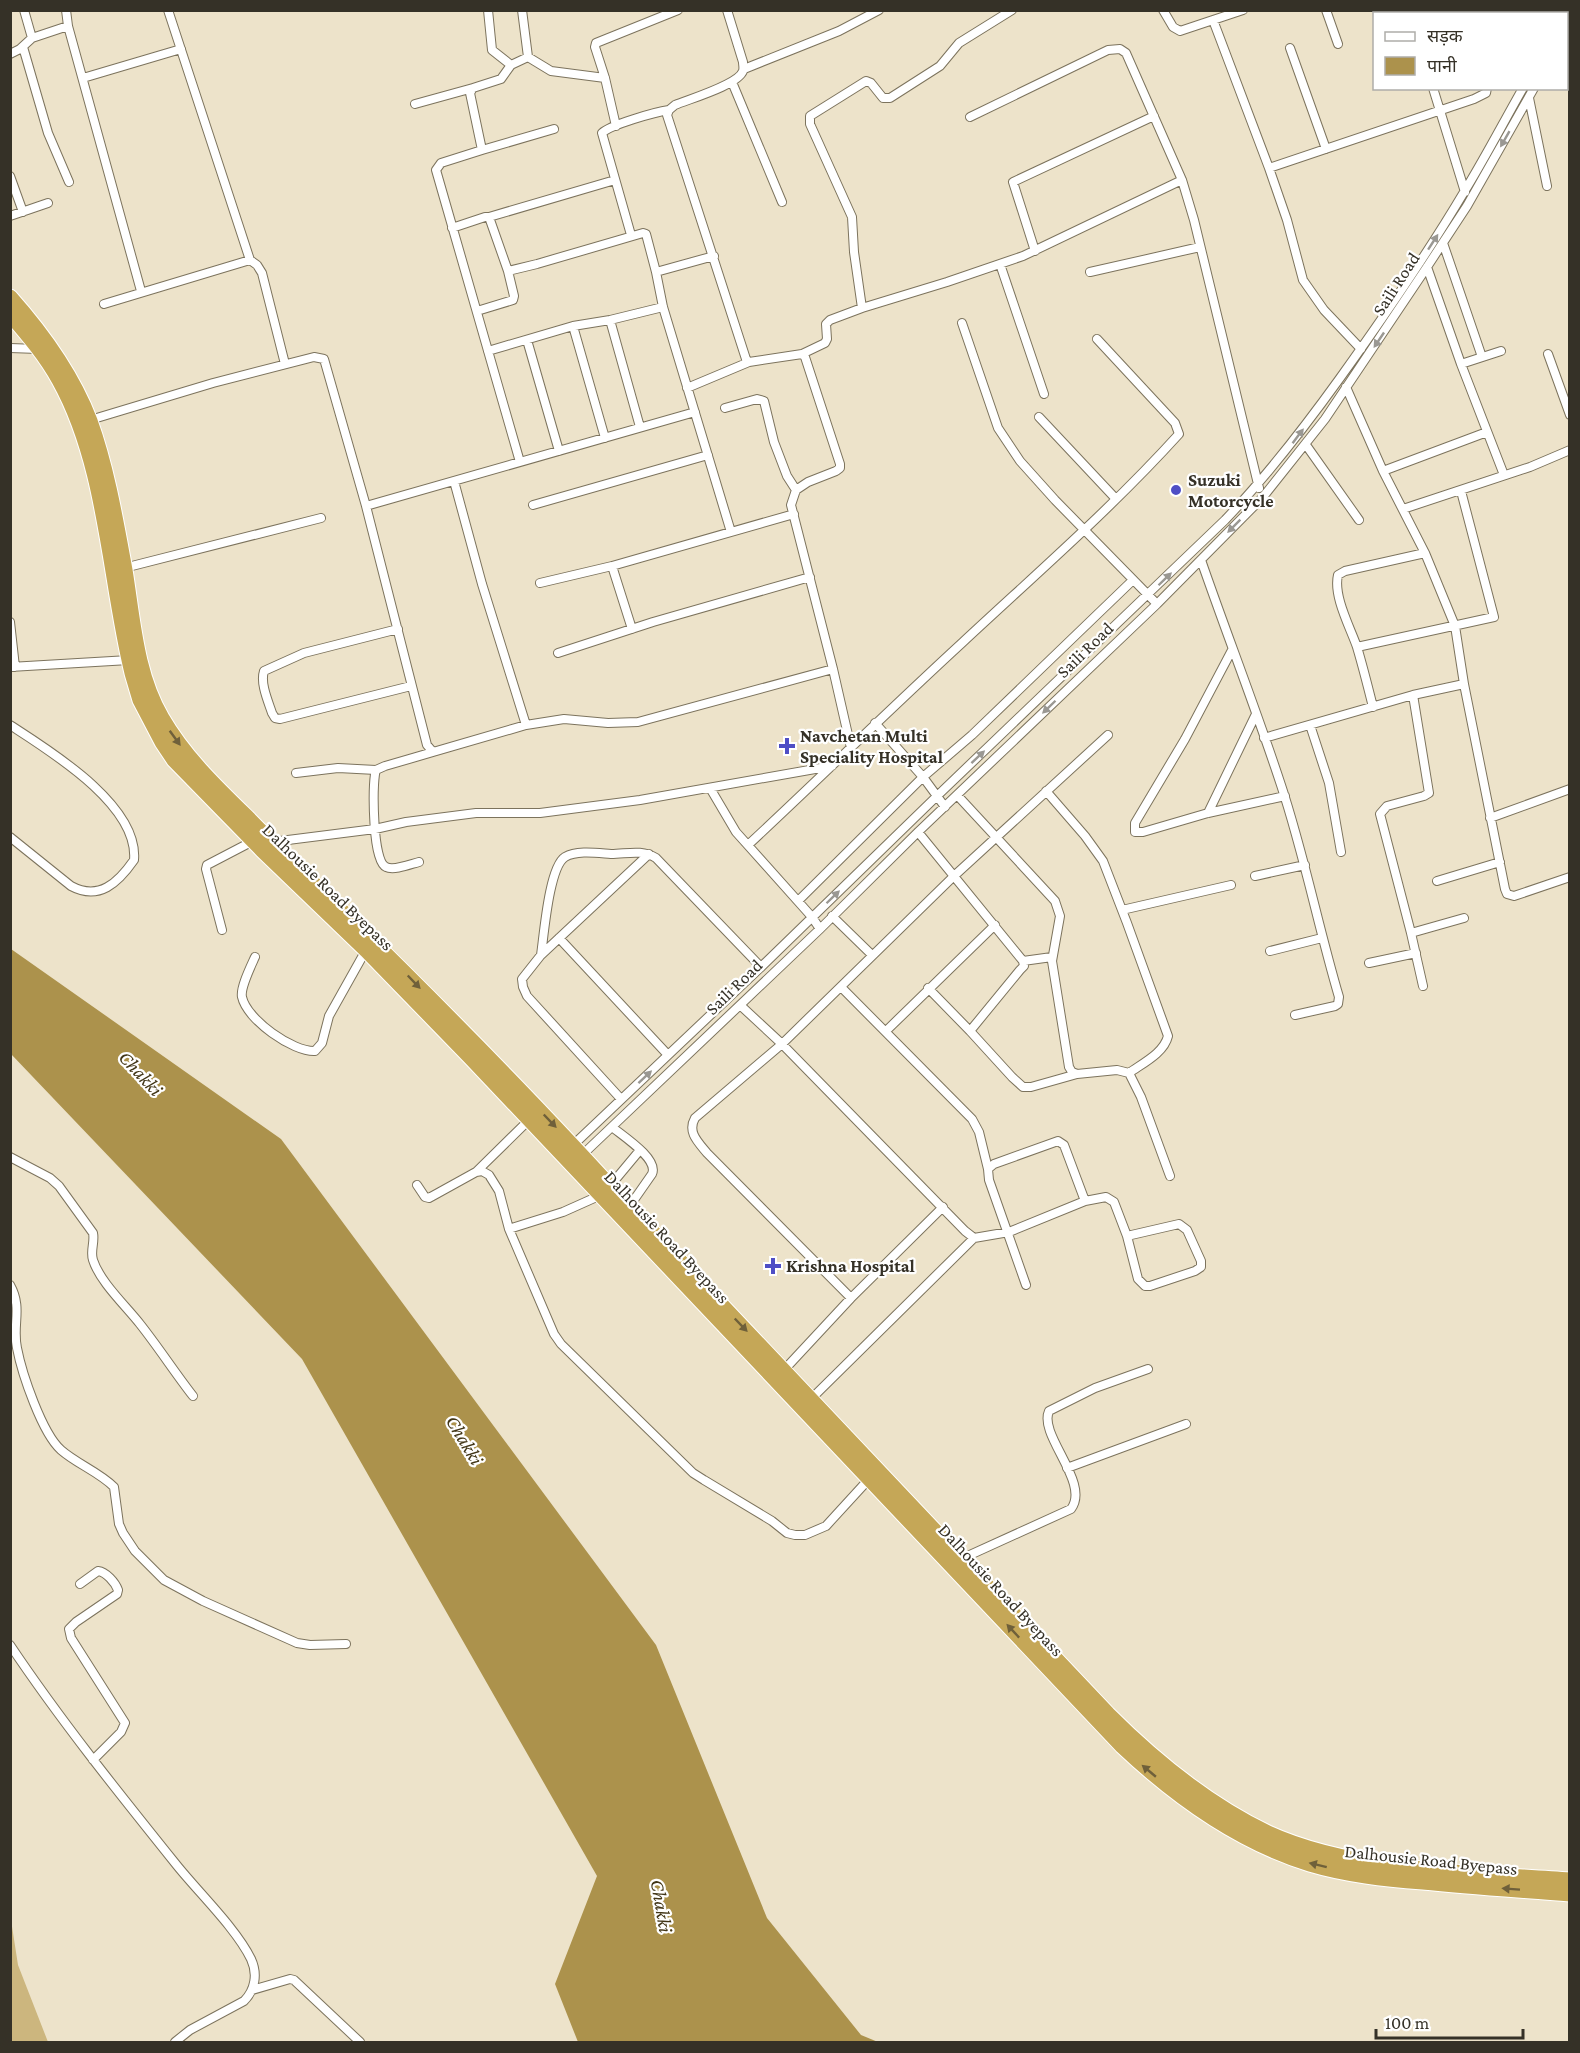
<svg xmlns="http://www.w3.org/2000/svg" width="1580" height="2053" viewBox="0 0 1580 2053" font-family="'Crimson Pro','Noto Sans Devanagari',serif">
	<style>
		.green { fill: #ccb67e }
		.water { fill: #ac924c }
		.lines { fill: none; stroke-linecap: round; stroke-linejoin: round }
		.street-casing { stroke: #7c735d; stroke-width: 10 }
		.highway-casing { stroke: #fff; stroke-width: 17 }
		.street { stroke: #fff; stroke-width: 8 }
		.highway { stroke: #c5a757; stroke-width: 15 }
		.oneway { fill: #9a9893 }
		.oneway2 { fill: #6f603a }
		.poi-dot { fill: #4e4ec5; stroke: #fff; stroke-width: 2 }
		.labels { text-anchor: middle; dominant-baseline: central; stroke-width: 4.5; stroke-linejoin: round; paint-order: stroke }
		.street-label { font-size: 18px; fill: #353127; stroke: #fff }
		.poi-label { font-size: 18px; font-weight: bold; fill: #353127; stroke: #fff; text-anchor: start }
		.water-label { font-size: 20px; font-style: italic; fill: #413516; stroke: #fff }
	</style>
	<rect width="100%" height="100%" fill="#ede3ca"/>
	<!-- green -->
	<path class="green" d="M11,1920L18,1965L48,2042H11Z"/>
	<!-- water -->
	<path class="water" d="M11,949L281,1139L656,1645L767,1918L861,2035L878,2042H578L555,1984L597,1876L302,1359L11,1054Z"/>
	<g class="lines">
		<!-- street casing -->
		<g class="street-casing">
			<path id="street" d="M24,10L32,38
				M66,10L68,26L141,291
				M168,10L250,260L257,265L262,273L285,364
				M488,10L492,50L511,65
				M522,10L528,57
				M727,10L743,62C743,65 744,68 743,71C738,85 689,99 675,105L669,110L667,115L746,359L749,362
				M1163,10L1173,27L1180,31L1243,10
				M1326,10L1338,44
				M1399,10L1400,14
				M1461,10L1462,14
				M1521,10L1522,14
				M1565,14L1567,10
				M1213,20L1269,168L1287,220L1303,280L1324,310L1361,349
				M1566,32L1570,27
				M23,47L48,133L69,182
				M1290,48L1326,149
				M10,54L20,49L32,38L68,26
				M744,69L839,31L879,10
				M83,78L181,49
				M732,82L782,202
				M1433,88L1465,192
				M1529,98L1547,186
				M415,104L473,88
				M970,117L1108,50L1120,49L1126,53L1182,180L1194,220L1259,488
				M616,126L605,78L595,47L596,43L678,10
				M482,150L554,129
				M1269,168L1474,99L1486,93L1487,88
				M10,176L23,212
				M10,216L48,203
				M489,217L615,180
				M452,228L485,217H489L508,271L514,296L513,300L477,311
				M631,235L602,133C610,125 655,112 669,110
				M1443,243L1482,357
				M1035,251L1013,182L1154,116
				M1000,264L1044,394
				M1427,267L1461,364L1504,475
				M508,271L537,264L643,233L646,234L656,272L714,256
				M656,272L663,307L731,532
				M1090,272L1200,247
				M104,304L250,260
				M862,308L854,252L852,217L810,124V116L866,81L871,83L883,98H890L940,66L959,43L1012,10
				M610,320L640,427
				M962,323L998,428L1020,461L1055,500L1157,604
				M573,326L605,438
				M527,340L559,451
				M10,348L38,349
				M488,351L573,326L610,320L663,307
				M802,354L805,357L840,464V468L836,471L808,482L796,490L791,505L833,669L851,748
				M1548,354L1570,415
				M1461,364L1501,351
				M1346,387L1383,471L1425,553L1455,626L1464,684L1505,889L1507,894L1514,896L1570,877
				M687,388L749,362L802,354L825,343L827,339L826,324L830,320L862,308L947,282L1023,256L1182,180
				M725,408L757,399L764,401L774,442L787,476L796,490
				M1039,417L1116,499
				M90,420L213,383L314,357L324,359L366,506L427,745L433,752L526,725L564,719L608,723L638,722L833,669
				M1306,445L1359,520
				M520,462L436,170L441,163L482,150L470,93L473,88L501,79L511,65L528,57L551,71L605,78
				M1383,471L1487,432
				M454,481L482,584L526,725
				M533,505L708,455
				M366,506L695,412
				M1403,509L1530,467L1570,450
				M1201,560C1227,635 1256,709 1281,785C1304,854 1318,926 1339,997L1338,1004L1335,1006L1295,1015
				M612,566L632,629
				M124,568L321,518
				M540,583L612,566L794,514
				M10,622L15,667
				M398,629L304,653L264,671C260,683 268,701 272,713L275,718L280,719L411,686
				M1357,647L1494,617L1461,491
				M1232,650L1185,739L1135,823V832H1143L1208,813L1285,796
				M558,653L653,622L810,577
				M10,667L129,660
				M1413,695L1429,793L1424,796L1387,806L1380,814L1411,933L1423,986
				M1373,707C1368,687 1363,667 1357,647C1350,627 1333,596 1338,575L1345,571L1425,553
				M875,723L923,777L945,807
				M10,725C50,751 139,805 134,860C118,883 99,901 71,886L10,837
				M1310,725L1329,783L1341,852
				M1264,738L1413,695L1464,684
				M296,773L338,768L376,770
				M710,788L736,832L812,917L820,929
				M1046,791L1085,836L1103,861L1127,923L1168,1036C1164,1053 1143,1063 1129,1073
				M957,795L1055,901L1060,916L1052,961L1069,1067L1072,1072L1077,1074L1117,1070L1129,1073L1141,1097L1170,1176
				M1208,813L1256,714
				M1490,818L1570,789
				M918,832L1023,961L1024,966L1020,970L970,1031L928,988
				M272,842L375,829L406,822L476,813H540L640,800L832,766
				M748,845C820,778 890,709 963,642C1036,574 1112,508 1179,434L1175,423L1097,339
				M419,862C411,864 394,871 386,867C372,861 373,789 375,774L376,770L385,766L433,752
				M1255,876L1305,865
				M1437,881L1500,862
				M798,901L923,777L972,735L1133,580
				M1122,910L1231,885
				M832,916L872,955
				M222,930L206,869L207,865L253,841
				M1411,933L1464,918
				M559,938L668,1055
				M1270,951L1322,938
				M541,955C544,935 549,867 565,857C577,850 597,853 611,854C627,854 641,849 656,858L761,967
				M255,957C251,966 240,988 242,997C247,1020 293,1052 315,1051L322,1043L329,1016L366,950
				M1023,961L1052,957
				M1369,963L1416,953
				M841,987L972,1119L979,1132L988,1169
				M740,1005L782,1044L965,1231L974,1238L1009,1232L1085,1201L1106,1197L1114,1202L1127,1236L1138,1279L1145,1286H1150L1195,1271L1201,1267V1261L1187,1230L1179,1224L1127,1236
				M886,1031L995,925
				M970,1031L1012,1077L1023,1087H1031L1077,1074
				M621,1099L527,996L523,987L522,979L541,955L649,854
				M612,1127C623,1136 659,1159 652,1174L629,1207
				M570,1148L761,967L936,797L1225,520C1267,476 1304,428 1340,378C1383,318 1426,256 1464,192C1485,158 1503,123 1523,88
				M10,1157L50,1178L59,1186L93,1233C95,1242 90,1251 93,1260C100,1282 126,1306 140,1324C159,1348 175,1373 193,1396
				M579,1158L820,929L918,832L1157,604L1263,497L1325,419L1427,267L1467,206L1534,88
				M476,1172L530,1119
				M417,1185L425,1197L429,1198L476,1172L482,1171L489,1175L499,1191L509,1229L554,1334L561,1344L693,1473L704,1480L772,1521L787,1533L795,1535H805L826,1526L869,1479
				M610,1186L640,1150
				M509,1229L563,1212L601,1195
				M10,1285C23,1308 12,1325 17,1348C22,1374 42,1433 61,1450C77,1464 99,1472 114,1487L119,1524L123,1533L135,1551L164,1580L203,1601L297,1643L310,1645L346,1644
				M1026,1285L989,1180L988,1169L994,1164L1058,1141L1064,1145L1085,1201
				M851,1298L707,1153C698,1142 687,1132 695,1118L782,1044L954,876L1108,735
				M784,1370L851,1298L943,1207
				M811,1399L974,1238
				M1067,1468L1186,1424
				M961,1559L1071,1509C1091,1483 1038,1435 1049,1411L1095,1388L1148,1369
				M80,1584L98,1571C106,1572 115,1582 118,1590L117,1594L76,1622L69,1629L71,1638L125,1723L121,1732L93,1760
				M10,1645C61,1721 118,1792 175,1863C197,1891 236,1928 251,1959C258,1974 255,1990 244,2001L190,2030L175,2042
				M252,1990L290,1979L294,1980L360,2042"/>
		</g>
		<!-- highway casing -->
		<g class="highway-casing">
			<path id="highway" d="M10,297C43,334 72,374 90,421C107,468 116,521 125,570C133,619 136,674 162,718C184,756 216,787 247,817C280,851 314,884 348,917C444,1011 539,1107 629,1207L1108,1714C1155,1761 1207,1804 1268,1833C1353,1872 1476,1873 1570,1880
				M10,314C28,335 46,356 59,380C107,466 109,579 132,673L140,700L162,742L174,760L262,850L366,950L470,1057L1122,1746C1176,1797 1238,1842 1310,1864C1347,1875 1385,1879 1423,1882C1472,1887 1521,1890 1570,1894"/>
		</g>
		<!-- street -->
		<use href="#street" class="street"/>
		<!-- highway -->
		<use href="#highway" class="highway"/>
	</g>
	<!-- one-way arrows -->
	<defs><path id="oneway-solid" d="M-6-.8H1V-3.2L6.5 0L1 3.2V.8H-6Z" transform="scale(1.5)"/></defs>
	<g class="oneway">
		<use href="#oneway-solid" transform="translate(1505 139) rotate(120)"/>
		<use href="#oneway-solid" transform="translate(1433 242) rotate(-57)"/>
		<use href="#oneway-solid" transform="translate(1379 340) rotate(124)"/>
		<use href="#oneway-solid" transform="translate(1298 436) rotate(-53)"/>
		<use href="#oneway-solid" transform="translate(1234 526) rotate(135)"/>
		<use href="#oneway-solid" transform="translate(1165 579) rotate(-44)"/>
		<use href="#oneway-solid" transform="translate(1049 707) rotate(136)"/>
		<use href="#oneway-solid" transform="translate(978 757) rotate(-43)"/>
		<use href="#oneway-solid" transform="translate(833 897) rotate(-44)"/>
		<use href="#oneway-solid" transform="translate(645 1077) rotate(-43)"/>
	</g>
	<g class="oneway2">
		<use href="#oneway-solid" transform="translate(175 738) rotate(54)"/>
		<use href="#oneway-solid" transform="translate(414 982) rotate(46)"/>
		<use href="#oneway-solid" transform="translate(550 1121) rotate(46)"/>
		<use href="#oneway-solid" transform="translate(741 1325) rotate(46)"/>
		<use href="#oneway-solid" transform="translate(1013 1631) rotate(-133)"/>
		<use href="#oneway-solid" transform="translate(1149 1771) rotate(-140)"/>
		<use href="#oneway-solid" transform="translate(1318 1865) rotate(-166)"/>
		<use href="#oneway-solid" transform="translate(1511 1889) rotate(-176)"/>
	</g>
	<!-- markers -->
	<g class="poi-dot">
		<circle cx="1176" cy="490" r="6"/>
		<path d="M784 737h6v6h6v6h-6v6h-6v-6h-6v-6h6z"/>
		<path d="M770 1257h6v6h6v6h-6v6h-6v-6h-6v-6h6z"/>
	</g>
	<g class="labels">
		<!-- street labels -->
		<g class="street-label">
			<text transform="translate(1396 284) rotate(-57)">Saili Road</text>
			<text transform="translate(1085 650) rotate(-44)">Saili Road</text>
			<text transform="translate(328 887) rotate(44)">Dalhousie Road Byepass</text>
			<text transform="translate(734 987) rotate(-44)">Saili Road</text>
			<text transform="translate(667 1237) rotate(47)">Dalhousie Road Byepass</text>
			<text transform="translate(1001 1590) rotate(47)">Dalhousie Road Byepass</text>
			<text transform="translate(1431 1860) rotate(6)">Dalhousie Road Byepass</text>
		</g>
		<!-- poi labels -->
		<g class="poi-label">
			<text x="1188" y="480">Suzuki<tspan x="1188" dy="21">Motorcycle</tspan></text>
			<text x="800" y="736">Navchetan Multi<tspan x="800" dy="21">Speciality Hospital</tspan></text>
			<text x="786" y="1266">Krishna Hospital</text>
		</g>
		<!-- water labels -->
		<g class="water-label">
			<text transform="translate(141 1073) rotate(47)">Chakki</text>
			<text transform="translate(465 1440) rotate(59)">Chakki</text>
			<text transform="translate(662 1906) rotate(80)">Chakki</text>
		</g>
	</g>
	<!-- border -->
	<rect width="1580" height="2053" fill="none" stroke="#353127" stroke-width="24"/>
	<!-- legend -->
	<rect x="1373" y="12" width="195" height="78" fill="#ffffff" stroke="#aeada9" stroke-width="1.5"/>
	<rect x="1385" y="32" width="30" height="9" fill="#ffffff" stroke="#aeada9" stroke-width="1.5"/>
	<text x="1427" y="42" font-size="18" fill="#353127">सड़क</text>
	<rect x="1385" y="57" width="30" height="18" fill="#ac924c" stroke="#aeada9" stroke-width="1.5"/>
	<text x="1427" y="72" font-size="18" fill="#353127">पानी</text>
	<!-- scale -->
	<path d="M1376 2029v9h147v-9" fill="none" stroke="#353127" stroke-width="3"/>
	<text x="1385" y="2029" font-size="18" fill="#353127" stroke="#ffffff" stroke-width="4.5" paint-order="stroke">100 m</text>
</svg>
